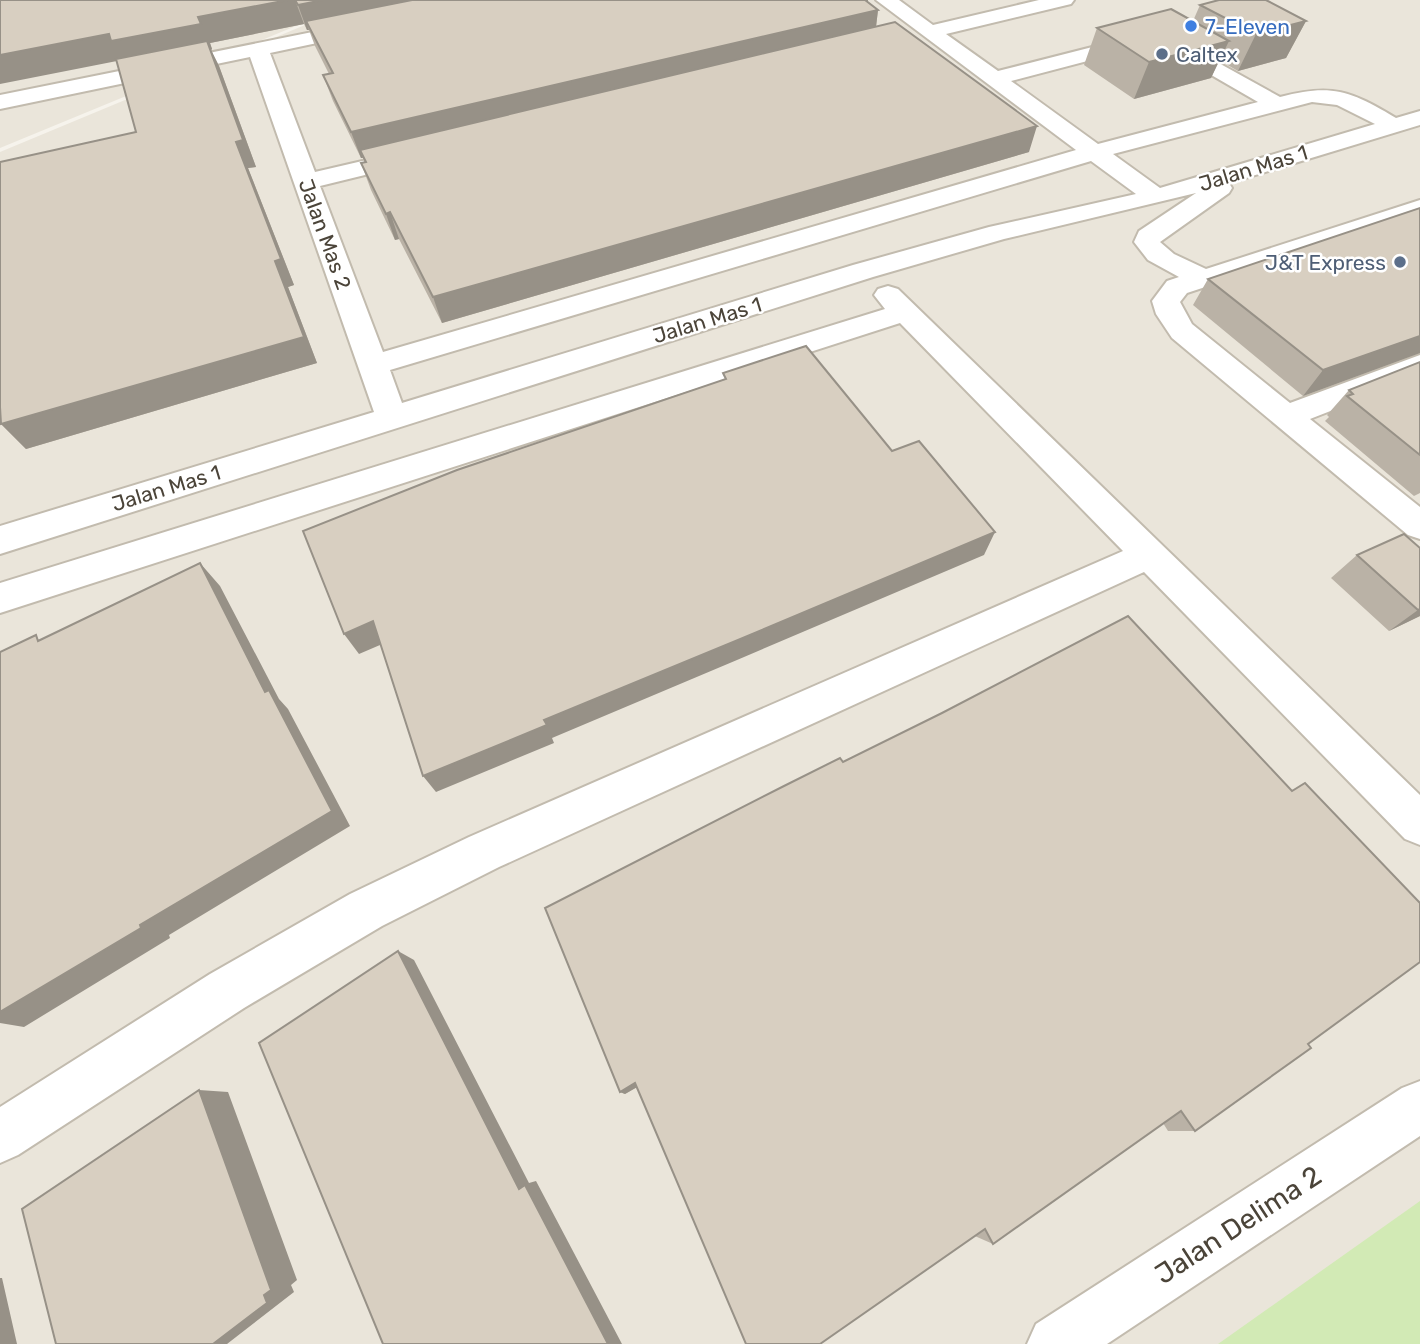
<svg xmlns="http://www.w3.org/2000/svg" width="1420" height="1344" viewBox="0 0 1420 1344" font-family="Rubik,sans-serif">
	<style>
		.residential { fill: #eae5da }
		.green { fill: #d2eab5 }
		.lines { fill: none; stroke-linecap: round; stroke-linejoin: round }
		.minor-casing { stroke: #c2bbae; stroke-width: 4 }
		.minor { fill: #fff; fill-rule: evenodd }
		.wall { fill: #bab2a6 }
		.shaded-wall { fill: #979187 }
		.building { fill: #d8cfc1; stroke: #979187; stroke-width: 2 }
		.shop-dot { fill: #3f7fe0; stroke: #fff; stroke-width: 2.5 }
		.service-dot { fill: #5c6f8a; stroke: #fff; stroke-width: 2.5 }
		.labels { text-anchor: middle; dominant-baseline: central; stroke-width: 5; stroke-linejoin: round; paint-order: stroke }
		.far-shop-label { font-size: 21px; fill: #366cbe; stroke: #fff; text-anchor: start }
		.far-service-label { font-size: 21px; fill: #4e5e75; stroke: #fff; text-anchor: start }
		.far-street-label { font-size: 21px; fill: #4b4439; stroke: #fff }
		.near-street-label { font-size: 28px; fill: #4b4439; stroke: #fff }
	</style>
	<rect width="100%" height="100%" fill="#f6f3ec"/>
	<!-- residential -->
	<path class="residential" d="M0,0H359L0,148Z
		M365,0H1420V1344H0V152Z"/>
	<!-- green -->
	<path class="green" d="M1420,1201V1344H1218Z"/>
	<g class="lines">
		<!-- minor casing -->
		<g class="minor-casing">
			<path id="minor" d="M876,0H899L933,25L1039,0H1074L1071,4L946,34L998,71L1159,30L1280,97C1332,83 1351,91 1396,118L1420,111V125L1229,183L1232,188L1229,193L1160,242L1174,254L1206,269L1420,200V216L1187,293L1180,302L1192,324L1290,403L1420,355V376L1310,419L1420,507V539L1408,535L1172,338L1156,314L1152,301L1167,281L1179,277L1148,260L1134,242L1139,231L1196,193L1004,239L873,277L0,554V526L374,412L250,57L0,109V95L362,22L369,24L372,28L369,32L270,53L315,172L414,149L422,151L426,156L422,161L320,186L383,352L1076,150ZM1156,43L1258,102L1098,144L1011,81ZM1312,102L1337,105L1375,124L1160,188L1113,154ZM1091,161L1136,194L989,227L853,265L402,403L390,370Z
				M888,286L898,289L1420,795V845L1405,839L1144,572L499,867L382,926L244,1008L18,1155L0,1163V1107L210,974L350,894L469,837L1123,551L900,323L0,613V583L885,309L874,295L878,289Z
				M1420,1081V1136L1107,1344H1027L1036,1324L1402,1088Z"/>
		</g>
		<!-- minor -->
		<use href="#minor" class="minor"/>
	</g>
	<!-- wall -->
	<path class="wall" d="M0,0H868V2L878,10L876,27L1029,152L442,323L399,239L395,240L371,190L361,163L364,162L363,158H361L333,101L323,75L329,74L315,46L309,30H307L304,24L210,43L212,49L211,50L219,66L256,167L248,168L294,285L288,287L317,363L26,449L1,424L136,132L117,61Z
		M1200,5L1306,21L1286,58L1238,71L1219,60L1211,78L1134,99L1084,65L1097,28L1193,21Z
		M1420,208V353L1303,396L1193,305L1208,279Z
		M1420,362V493L1414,496L1325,421L1329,417L1327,415L1349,390Z
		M1420,548V616L1389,631L1331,578L1357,555Z
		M843,762L1308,1044L1195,1131H1168L1163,1123L993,1244L637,1087L625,1094L620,1092Z"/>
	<!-- shaded-wall -->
	<path class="shaded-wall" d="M288,0H295L304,24L210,43L212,49L211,50L219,66L256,167L248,168L294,285L288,287L317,363L26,449L1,424L304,337L122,60L0,84V55Z
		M323,0H456L306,21L309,30H307L298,5Z
		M864,0H868L866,13L878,10L875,35L360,150L363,158H361L351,132Z
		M1306,21L1286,58L1238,71L1256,34Z
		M1229,41L1211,78L1134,99L1149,62Z
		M1037,126L1029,152L442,323L433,297Z
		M390,212L399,239L395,240L386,214Z
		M1420,336V353L1303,396L1323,370Z
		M995,532L984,555L737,660L552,738L554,743L436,792L423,776L544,720Z
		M200,563L220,586L279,699L288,709L350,826L169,935L170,938L24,1027L0,1023V1012L140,925L265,692Z
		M1420,609V616L1389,631L1418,610Z
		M373,621L387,642L359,654L344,634Z
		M398,951L414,960L529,1183L536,1181L622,1344H608L519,1189Z
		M635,1083L639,1086L625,1094L620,1092Z
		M199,1090L228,1092L297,1280L291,1285L294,1292L227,1344H213Z
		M0,1278H2L17,1344H0Z"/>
	<!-- building -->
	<path class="building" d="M0,0H288L198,17L201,24L111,41L109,34L0,55Z
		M295,0H323L298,5Z
		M412,0H865L878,10L351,132L323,75L333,73L306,21Z
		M1219,0H1266L1306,21L1256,34L1200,5Z
		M1171,9L1229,41L1149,62L1097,28Z
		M895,22L1037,126L433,297L390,212L386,214L361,163L366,162L360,150Z
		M207,41L243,140L236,142L281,259L275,261L304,337L1,424L0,407V162L136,132L116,59Z
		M1420,208V336L1323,370L1208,279Z
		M806,346L892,451L919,441L995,532L738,640L544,720L547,725L423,776L373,621L344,634L303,531L457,470L726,379L723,373Z
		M1420,362V455L1347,396L1353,394L1349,390Z
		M1404,534L1420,548V609L1418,610L1357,555Z
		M200,563L265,692L269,690L332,811L140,925L141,928L0,1012V652L36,635L38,641Z
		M1128,616L1292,791L1305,783L1420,903V962L1308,1044L1311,1048L1195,1131L1181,1111L993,1244L985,1229L820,1344H746L635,1083L620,1092L545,908L784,786L840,758L843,762L942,713Z
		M398,951L519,1189L525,1185L608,1344H383L259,1043Z
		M199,1090L271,1290L264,1295L267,1303L213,1344H56L22,1209Z"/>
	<!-- markers -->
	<circle class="shop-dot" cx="1191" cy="26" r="7"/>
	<g class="service-dot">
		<circle cx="1162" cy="54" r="7"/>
		<circle cx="1400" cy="262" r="7"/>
	</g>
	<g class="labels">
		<!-- far-shop labels -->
		<g class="far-shop-label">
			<text x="1205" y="26">7-Eleven</text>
		</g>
		<!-- far-service labels -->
		<g class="far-service-label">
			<text x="1176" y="54">Caltex</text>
			<text x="1386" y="262" text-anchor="end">J&amp;T Express</text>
		</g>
		<!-- far-street labels -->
		<g class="far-street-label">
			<text transform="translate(1253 168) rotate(-17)">Jalan Mas 1</text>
			<text transform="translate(325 234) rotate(70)">Jalan Mas 2</text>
			<text transform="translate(707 320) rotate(-17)">Jalan Mas 1</text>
			<text transform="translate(166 488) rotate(-17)">Jalan Mas 1</text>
		</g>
		<!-- near-street labels -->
		<g class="near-street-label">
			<text transform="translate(1238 1225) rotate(-33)">Jalan Delima 2</text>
		</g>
	</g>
</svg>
